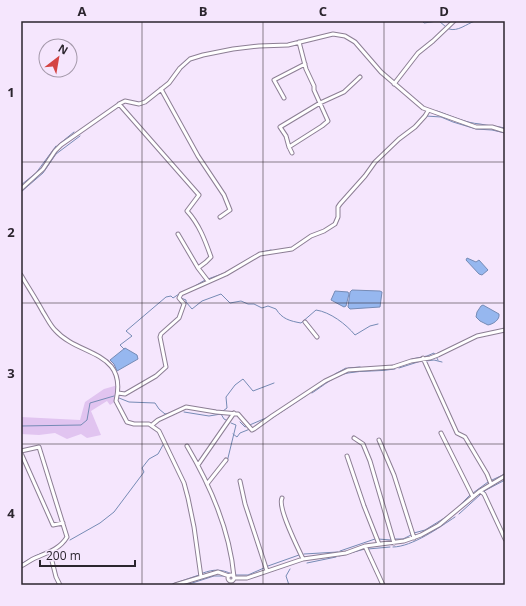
<svg xmlns="http://www.w3.org/2000/svg" width="526" height="606" viewBox="0 0 526 606" font-family="'Open Sans',sans-serif">
	<style>
		.green { fill: #e1c4f0 }
		.water { fill: #96b7ef; stroke: #768bb5 }
		.lines { fill: none; stroke-linecap: round; stroke-linejoin: round }
		.stream { stroke: #768bb5; stroke-width: 1 }
		.street-casing { stroke: #8c7e94; stroke-width: 5 }
		.street { stroke: #fff; stroke-width: 3 }
		.grid { fill: none; stroke: #2b252e; stroke-width: 1; stroke-opacity: 0.55 }
		.neatline { fill: none; stroke: #2b252e; stroke-width: 1.5 }
		.grid-label { font-size: 13px; text-anchor: middle; font-weight: bold; fill: #2b252e }
	</style>
	<rect width="100%" height="100%" fill="#f5e6fd"/>
	<!-- green -->
	<path class="green" d="M118,385L116,401L110,405L107,401L91,411L101,435L87,438L81,434L67,439L55,433L39,435L21,434V417L80,420L85,402L104,389Z"/>
	<!-- water -->
	<path class="water" d="M467,258L476,262L479,260L488,270L482,275L479,274L466,260Z
		M352,290L380,291L382,292L380,307L350,309L348,307L350,292Z
		M335,291L348,292L349,294L346,306L344,307L331,300Z
		M483,305L499,314C500,320 493,324 488,325L480,321L476,317L477,312L481,306Z
		M125,348L137,355L138,359L117,371L114,364L110,360Z"/>
	<g class="lines">
		<!-- stream -->
		<path class="stream" d="M422,21L424,23L437,21
			M439,21L446,27
			M503,21L505,22
			M449,29C458,32 466,24 475,21
			M437,111C451,116 466,123 480,124C489,126 496,126 505,128
			M426,116L441,117L453,122L476,129L492,130L505,133
			M58,145L74,132
			M21,185L36,173L56,146
			M21,192L43,173L56,154L80,136
			M262,252L271,250
			M230,270L250,258
			M208,279L222,274
			M195,286L205,280
			M181,298L186,300V302L192,309L202,301L221,294L230,303L241,301L248,304H254L262,308L268,306L276,309C282,319 290,321 301,323L316,310C330,312 346,324 355,335L370,326L378,324
			M124,349L120,345L132,336L126,331L166,297L171,296L173,298L179,294
			M412,359L427,356L434,353L438,360
			M426,361L434,360L442,362
			M348,368L360,367
			M399,368L421,361
			M335,374L346,368
			M312,393C323,386 335,375 348,373C363,370 379,372 395,369
			M119,398L129,402L155,403L159,409L165,414L170,413
			M187,406L220,411
			M223,411L227,408L226,397L235,385L243,379L253,391L274,383
			M184,412L209,416L221,414L224,419L228,421
			M240,422L245,427L266,418
			M266,422L307,395
			M21,426L81,425L87,420L90,403L114,396
			M233,434L237,437L240,433L250,429
			M227,462L236,425L231,423
			M492,480L505,474
			M484,492L486,490L505,480
			M473,493L488,482
			M457,508L470,495
			M459,514L481,494
			M414,533L425,530L446,517
			M378,539L391,540
			M394,539H403L411,535
			M70,540L100,523L114,512L144,472L142,468L149,459L158,454L163,445
			M62,545L66,541
			M393,547C412,547 440,527 455,517
			M368,549L390,547
			M340,551L375,539
			M304,554L338,552
			M35,556L50,550
			M339,556L365,549
			M307,563L336,557
			M21,564L28,560
			M268,566L299,555
			M203,573C214,569 221,569 232,574
			M235,575H248L264,568
			M170,585L199,575
			M186,585L214,576H224
			M289,585L286,576L290,569"/>
		<!-- street casing -->
		<g class="street-casing">
			<path id="street" d="M394,84L418,53L433,41L454,21
				M161,89L198,156L224,195L230,210L220,217
				M284,98L274,80L305,64
				M119,104L199,195L187,211C199,224 205,240 211,257L206,262L198,268L208,281
				M289,147L286,136L280,127L320,103L344,92L360,77
				M292,153L289,147L322,126L328,121L314,90V86L306,69L299,42
				M21,189L43,169L55,151L61,145L121,103L125,101L139,104L145,102L169,83L180,68L190,59L203,55L233,49L259,46L288,45L333,34L345,36L355,42L381,72L423,108L476,127H492L505,131
				M178,234L198,268
				M21,275C28,287 36,299 43,312C47,318 50,325 55,330C79,357 128,350 116,401L127,422L134,424H149L159,431L184,483L188,498L194,527L201,577
				M305,322L317,337
				M423,358L457,433L465,437L487,474L491,484
				M118,393L125,394L156,376L166,367L160,337L161,334L179,318L184,304L179,298L181,294L226,274L260,254L292,249L311,236L324,231L335,224L338,217V207L340,204L365,176L375,162L399,139L415,127L425,116L428,111
				M152,425L158,420L186,407L216,412L238,414L252,430L254,429L272,416L325,381L348,370L393,367L411,361L430,358L438,355L477,336L505,330
				M441,433L473,497
				M354,438L363,444L370,461L394,543
				M379,440L394,475L414,538
				M187,446C210,485 230,531 234,577
				M21,451L39,447L67,537C60,549 47,553 35,558C30,560 26,564 21,566
				M21,453L53,525L63,523
				M347,456L364,506L379,544
				M198,465L234,413
				M240,481L245,504L267,571
				M207,484L226,460
				M480,491L484,494L505,539
				M282,498C277,507 298,548 303,559
				M365,546L383,585
				M50,553L56,577L60,585
				M228 578a3 3 0 1 1 6 0a3 3 0 1 1-6 0Z
				M234,578H247L303,559L346,553L365,546L404,541L421,535L439,525L480,491L505,476
				M175,585L218,572L229,576"/>
		</g>
		<!-- street -->
		<use href="#street" class="street"/>
	</g>
	<!-- grid -->
	<path class="grid" d="M142,21V585M263,21V585M384,21V585M21,162H505M21,303H505M21,444H505"/>
	<!-- border -->
	<rect width="526" height="606" fill="none" stroke="#f5e6fd" stroke-width="44"/>
	<!-- north arrow -->
	<g transform="translate(58 58) rotate(31)"><circle r="19" fill="#f5e6fd" stroke="#a499aa"/>
	<path d="M0-3L7 15L0 10L-7 15Z" fill="#d44443"/>
	<text y="-6" font-size="11" font-weight="bold" text-anchor="middle" fill="#2b252e">N</text>
	</g>
	<!-- scale -->
	<path d="M40 560v6h95v-6" fill="none" stroke="#2b252e" stroke-width="2"/>
	<text x="46" y="560" font-size="12" fill="#2b252e" stroke="#f5e6fd" stroke-width="3" paint-order="stroke">200 m</text>
	<rect x="22" y="22" width="482" height="562" class="neatline"/>
	<g class="grid-label">
		<text x="82" y="16">A</text>
		<text x="203" y="16">B</text>
		<text x="323" y="16">C</text>
		<text x="444" y="16">D</text>
		<text x="11" y="97">1</text>
		<text x="11" y="237">2</text>
		<text x="11" y="378">3</text>
		<text x="11" y="518">4</text>
	</g>
</svg>
